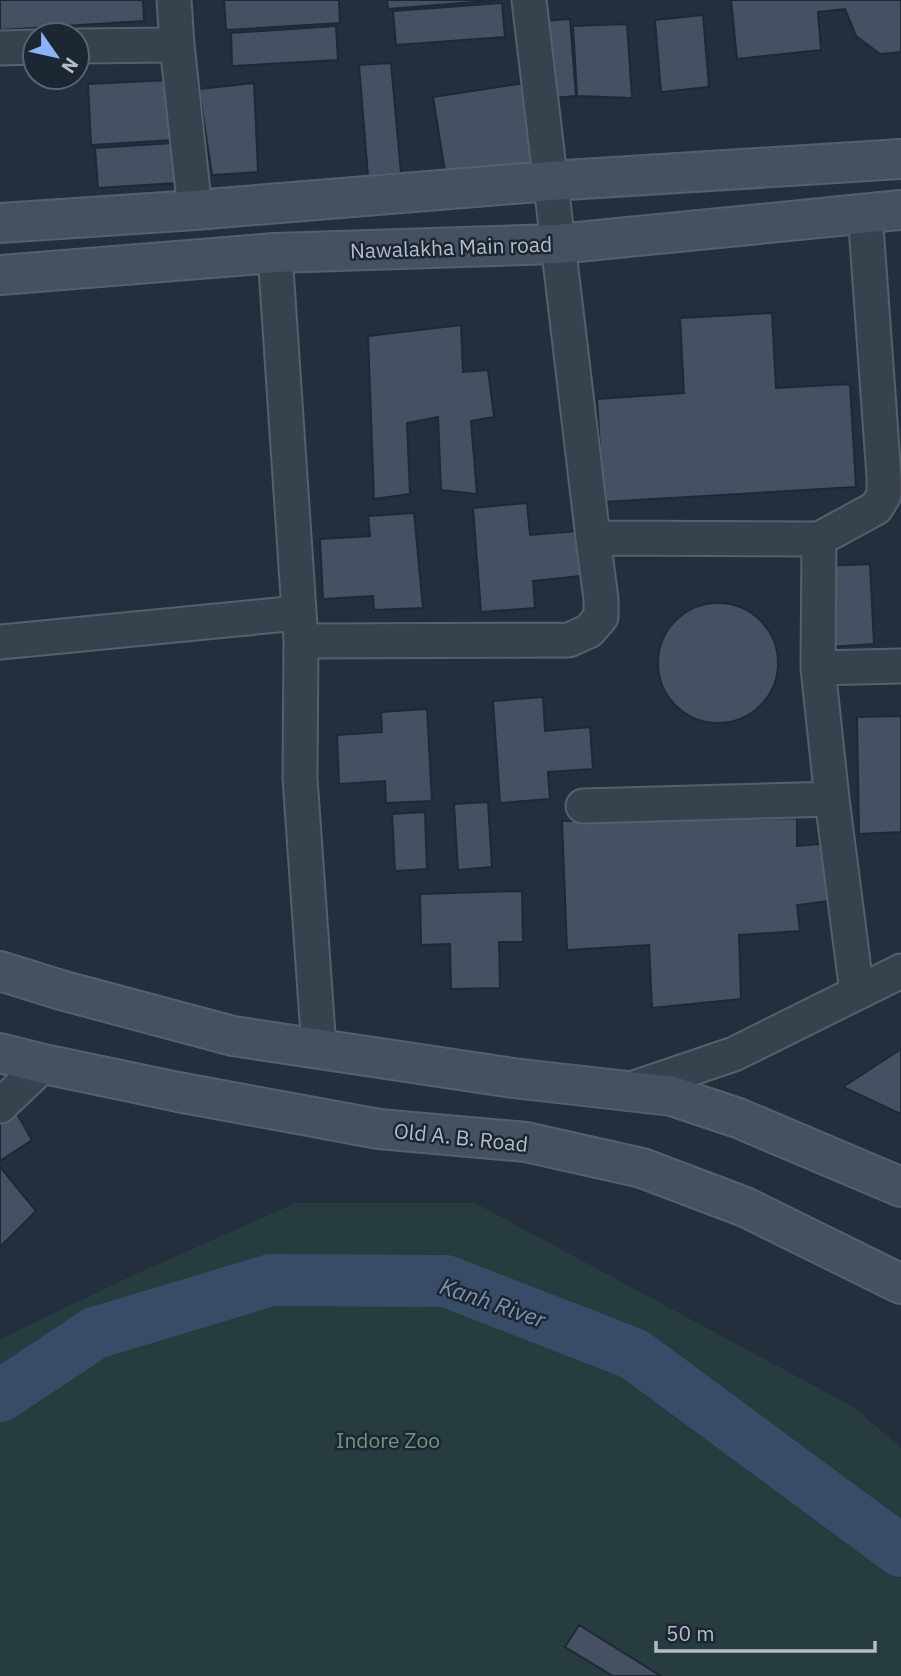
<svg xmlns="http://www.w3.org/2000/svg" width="901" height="1676" viewBox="0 0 901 1676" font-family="'IBM Plex Sans',sans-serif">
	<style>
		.green { fill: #263c3f }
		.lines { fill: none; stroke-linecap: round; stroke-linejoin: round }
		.river { stroke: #394c67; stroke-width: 52 }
		.building { fill: #455162; stroke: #1f2835; stroke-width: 2 }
		.street-casing { stroke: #565f6c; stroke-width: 37 }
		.secondary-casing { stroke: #565f6c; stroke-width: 42 }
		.street { stroke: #38414e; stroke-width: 33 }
		.secondary { stroke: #465061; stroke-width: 38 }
		.labels { text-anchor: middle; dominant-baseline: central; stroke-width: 5; stroke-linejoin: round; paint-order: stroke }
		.street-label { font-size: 21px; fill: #b4bcc9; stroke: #1d2633 }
		.park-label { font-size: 21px; fill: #6b9a76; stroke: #1d2633 }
		.water-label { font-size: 23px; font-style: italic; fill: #7c92b1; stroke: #1d2633 }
	</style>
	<rect width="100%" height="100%" fill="#242f3e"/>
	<!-- green -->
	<path class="green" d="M296,1203H475L855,1408L901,1448V1676H0V1339L138,1273Z"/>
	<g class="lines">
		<!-- river -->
		<path class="river" d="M0,1396L95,1333L271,1280L446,1281L634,1354L901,1551"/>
	</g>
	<!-- building -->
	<path class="building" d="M0,0H143L144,21L0,30Z
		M224,0H339L340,23L226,30Z
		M387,0H499L388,9Z
		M731,0H901V52L880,54L856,36L845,9L818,12L821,50L737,59Z
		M502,3L505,37L396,45L393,11Z
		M703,15L709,87L661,92L655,20Z
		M570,19L576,96L552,98L545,21Z
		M627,24L632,98L577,96L573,26Z
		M336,26L338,60L232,66L231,33Z
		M391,63L401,173L368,176L359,65Z
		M170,80L173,140L91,145L88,84Z
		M254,83L258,172L212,175L199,89Z
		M525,83L537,164L446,178L433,97Z
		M174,143L176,183L98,188L95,148Z
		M772,313L776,388L850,384L856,487L603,502L597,399L684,393L680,318Z
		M461,325L463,372L488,370L494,417L471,421L477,494L441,490L438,417L407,423L410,494L374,499L368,336Z
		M527,503L530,535L578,531L581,576L533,581L535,608L481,612L473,508Z
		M414,513L423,608L374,610L373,596L323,599L320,539L370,536L368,516Z
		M870,564L874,644L829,647L825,566Z
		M658 663a60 60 0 1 1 120 0a60 60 0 1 1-120 0Z
		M543,697L545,731L590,727L593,769L548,772L550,799L500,803L493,701Z
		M427,709L432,801L386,803L385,781L339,784L337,735L382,732L381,712Z
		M901,716V832L859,834L857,717Z
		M488,802L492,867L458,870L454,804Z
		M425,812L427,869L395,871L392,814Z
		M797,818V846L821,844L829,901L797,905L800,931L739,935L741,999L652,1008L649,945L567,950L562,821Z
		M522,891L523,942H499L500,988L451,989L450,944L421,945L420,894Z
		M901,1049V1114L843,1087Z
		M16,1112L32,1140L0,1161V1121Z
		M0,1167L36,1211L0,1247Z
		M579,1625L661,1676H613L565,1647Z"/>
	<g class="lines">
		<!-- street casing -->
		<g class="street-casing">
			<path id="street" d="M174,0L177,45L195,210
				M529,0L593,538L819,539L876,508L884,495V477L865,212
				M77,46L177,45
				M0,48L35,47
				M275,253L301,641
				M819,539L818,668L832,799L857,993
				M0,642L298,613
				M818,668L901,666
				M583,806L832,799
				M319,1049L300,778L301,641L569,640L589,631L601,617V599L593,538
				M628,1090L734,1054L901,971
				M0,1106L44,1064"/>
		</g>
		<!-- secondary casing -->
		<g class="secondary-casing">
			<path id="secondary" d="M0,223L195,210L550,181L901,159
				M0,275L275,253L557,244L901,210
				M0,971L61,990L233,1036L513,1078L672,1096L738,1118L901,1187
				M0,1053L44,1064L178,1092L379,1129L526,1142L642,1168L745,1207L901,1284"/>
		</g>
		<!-- street -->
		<use href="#street" class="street"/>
		<!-- secondary -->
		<use href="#secondary" class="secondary"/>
	</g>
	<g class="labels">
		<!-- street labels -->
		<g class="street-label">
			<text transform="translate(451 247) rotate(-2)">Nawalakha Main road</text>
			<text transform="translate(461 1137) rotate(6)">Old A. B. Road</text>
		</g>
		<!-- park labels -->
		<g class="park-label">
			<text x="388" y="1440">Indore Zoo</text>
		</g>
		<!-- water labels -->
		<g class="water-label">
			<text transform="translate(493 1302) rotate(19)">Kanh River</text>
		</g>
	</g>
	<!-- north arrow -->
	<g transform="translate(56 56) rotate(124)"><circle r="33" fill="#1d2633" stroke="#59626f" stroke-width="2"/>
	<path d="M0-5L12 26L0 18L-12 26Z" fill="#8ab4f8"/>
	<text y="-10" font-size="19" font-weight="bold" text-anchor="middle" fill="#b4bcc9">N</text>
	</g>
	<!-- scale -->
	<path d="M656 1641v10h219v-10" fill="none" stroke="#b4bcc9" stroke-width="3.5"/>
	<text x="666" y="1641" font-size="21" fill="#b4bcc9" stroke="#1d2633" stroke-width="5" paint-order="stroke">50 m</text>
</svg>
